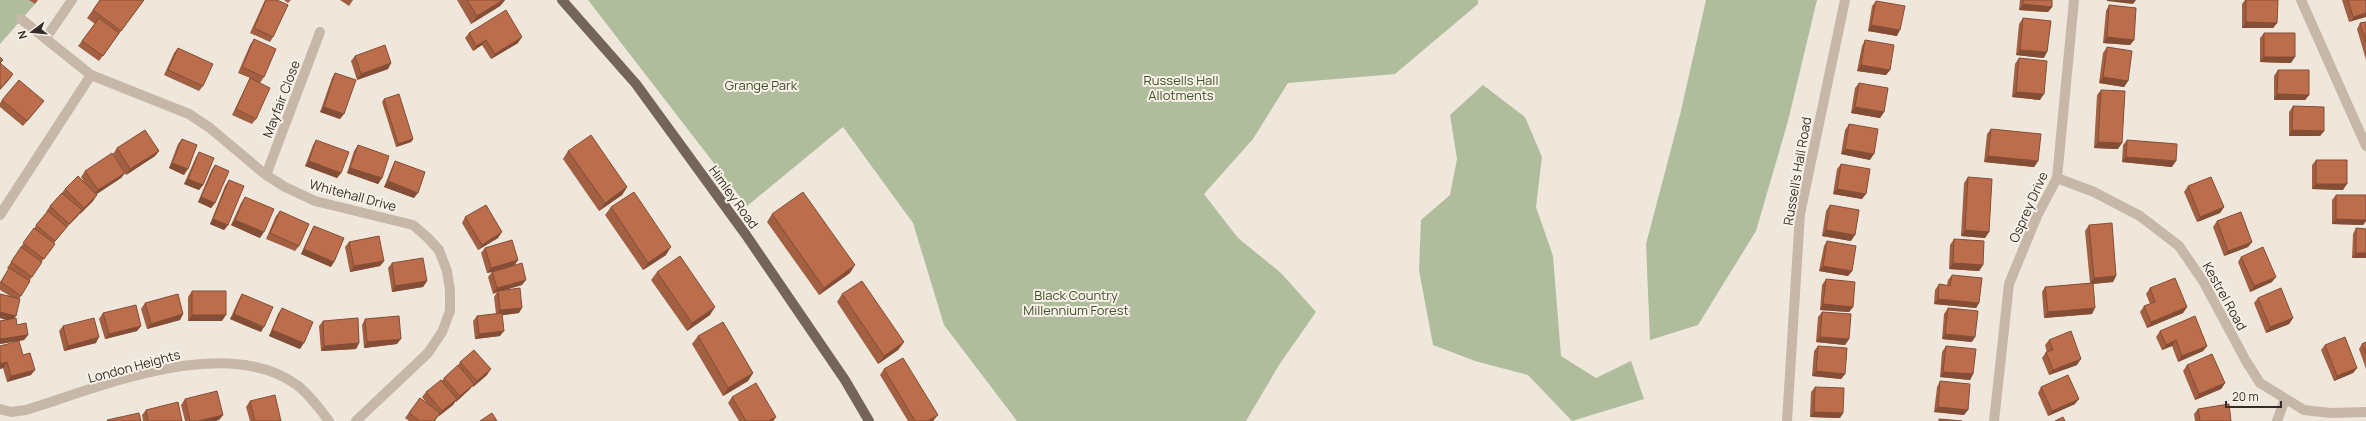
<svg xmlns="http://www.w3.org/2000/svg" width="2366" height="421" viewBox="0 0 2366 421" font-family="Manrope,sans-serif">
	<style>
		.green { fill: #b0bd9c }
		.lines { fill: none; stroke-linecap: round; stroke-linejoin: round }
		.minor { stroke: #c6b7a8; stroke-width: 10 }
		.major { stroke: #74645a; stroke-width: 10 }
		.wall { fill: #a25f41 }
		.shaded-wall { fill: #844d35 }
		.building { fill: #bc6e4c; stroke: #844d35 }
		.labels { text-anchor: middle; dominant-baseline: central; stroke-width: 4; stroke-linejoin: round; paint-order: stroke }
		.park-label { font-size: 13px; fill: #41502d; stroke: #f7f1e7 }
		.street-label { font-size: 13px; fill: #342c27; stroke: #f7f1e7 }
	</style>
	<rect width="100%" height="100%" fill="#efe7db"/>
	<!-- green -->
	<path class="green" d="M0,0H29L35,4L0,44Z
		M588,0H1478V4L1395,74L1288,83L1253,139L1204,194L1238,238L1281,273L1316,312L1279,365L1246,421H1017L944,325L913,223L843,127L747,206Z
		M1706,0H1817L1788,121L1756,231L1698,325L1650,340L1646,244L1680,115Z
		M1483,85L1525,117L1542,157L1536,207L1553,256L1561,356L1596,378L1631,361L1644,399L1572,421L1528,375L1475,361L1433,345L1419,270L1421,220L1450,195L1457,159L1450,115Z"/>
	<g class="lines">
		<!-- minor -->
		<path class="minor" d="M2301,0L2366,146
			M21,19L91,75L189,114L210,128L266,175L285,187L315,201L413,225L428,238L439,250L447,271L450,290V311L442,332L428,353L356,421
			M46,38L72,0
			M266,175L320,32
			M2057,178L2094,192L2140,216L2179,246L2203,281L2246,361L2260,383L2304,410L2331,413L2366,412
			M0,215L91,75
			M0,409L11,412L26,410C101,387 225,333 297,385C310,395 319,408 329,421
			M1787,421L1800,214L1845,0
			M1994,421L2009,284L2037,216L2057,178L2074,0
			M2277,421L2285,399"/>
		<!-- major -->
		<path class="major" d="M562,0L636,84L746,235L845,380L869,421"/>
	</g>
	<!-- wall -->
	<path class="wall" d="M29,0H38L35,4Z
		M100,0H144L99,61L78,46L95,24L87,18Z
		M265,0H277L273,37L270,42L250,33Z
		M284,0H291L288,3Z
		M340,0H353L349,6Z
		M457,0H505L500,6L471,24Z
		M2020,0H2052V7L2048,12L2019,10Z
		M2245,0H2278L2277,23L2273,28H2242V4Z
		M2342,0H2366L2349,22Z
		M1876,1L1897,36L1868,31L1872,6Z
		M2109,5L2134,40L2130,45L2103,43L2106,11Z
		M2023,18L2044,58L2016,55L2019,24Z
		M2366,22V60L2357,29L2360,23Z
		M469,33L518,43L491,59L482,45L473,51L465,38Z
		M2264,33L2291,63L2260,62V38Z
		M254,39L264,77L260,83L256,119L252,124L232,115L247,84L250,78L238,73L250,45Z
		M1865,40L1890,70L1886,75L1857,71L1862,46Z
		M2107,47L2128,81L2124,87L2099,83L2103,53Z
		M178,48L203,86L199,91L164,75L174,53Z
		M355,56L391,63L388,69L357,80L351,61Z
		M2019,58L2040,100L2012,97L2015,64Z
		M2278,70L2309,95L2305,100H2274V76Z
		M335,73L340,119L320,112L332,78Z
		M1859,83L1884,112L1880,118L1851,113L1855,88Z
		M2101,90L2118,149L2094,148L2097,95Z
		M384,99L413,139L411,142L396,147L382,102Z
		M2,100L40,106L23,126L0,107V103Z
		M2293,106L2324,131L2320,136H2289V112Z
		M1849,124L1870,160L1841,154L1845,130Z
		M1991,129L2038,161L2034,167L1984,162L1987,134Z
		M182,139L184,175L169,168L178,144Z
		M316,140L341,173L337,178L305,166L313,145Z
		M2127,140L2172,167L2122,162L2123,145Z
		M358,145L382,178L378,184L347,173L354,151Z
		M117,148L159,151L155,156L126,175L113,154Z
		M568,151L627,187L622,195L599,211L563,159Z
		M199,152L203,185L199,190L184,184L196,157Z
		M2316,160L2343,190L2312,189V165Z
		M395,161L414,198L384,187L392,167Z
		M1841,164L1862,199L1833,194L1837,169Z
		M215,165V203L211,208L198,202L211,171Z
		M85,171L125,173L121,178L96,194L93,201L80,214L79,213L65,229L54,243L51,250L42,261L30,280V281L19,299L14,319L17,325L28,335L24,340L0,344V321L6,320L0,318V294L10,296L0,290V282L9,269L7,268L20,249V248L33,231L36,225L47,212H46L50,206L61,194L65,189L85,183L81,177Z
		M1968,177L1989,232L1985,238L1961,236L1964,183Z
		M229,180L228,225L224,230L210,224L225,186Z
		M2188,186L2224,207L2220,213L2197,222L2184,192Z
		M2336,195H2366V221L2363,225L2332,224V200Z
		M245,197L260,238L231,225L241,203Z
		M1830,205L1851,241L1822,236L1826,211Z
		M611,207L666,255L643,270L605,215Z
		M280,211L299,246L295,251L266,239L276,216Z
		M772,214L850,273L819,295L767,222Z
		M465,217L498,238L478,250L462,223Z
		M2217,221L2252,242L2248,247L2224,256L2213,227Z
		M2089,225L2116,276L2113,282L2093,284L2092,314L2044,318L2042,292L2045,287L2090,283L2085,231Z
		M314,226L331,267L301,254L311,231Z
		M2356,228L2366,229V258H2352L2353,234Z
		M1954,239L1983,265L1979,271L1949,269L1950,245Z
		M1827,241L1852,271L1848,276L1819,271L1824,246Z
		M349,242L384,261L380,266L350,272L345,247Z
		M485,248L518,260L514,265L522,285L505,290L519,313L502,315L500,336L475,339L473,321L477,316L496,314L494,297L497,292L493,294L488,277L492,272L487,273L481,253Z
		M2241,257L2272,282L2250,292L2238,262Z
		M392,263L427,281L423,287L392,292L388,268Z
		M657,272L710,315L687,331L651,280Z
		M1952,275L1979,303L1976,308L1934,304L1935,290L1939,284L1947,285L1948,280Z
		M1826,279L1853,307L1849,312L1820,310L1822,285Z
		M2150,288L2187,307L2183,313L2147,328L2140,312L2144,306L2150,304L2146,294Z
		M192,291L222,321H188V297Z
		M242,294L261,332L230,319L239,299Z
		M842,294L904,342L898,350L878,364L837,302Z
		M2258,298L2293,318L2289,324L2266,333L2254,303Z
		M145,303L183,314L180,320L147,329L141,309Z
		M282,308L300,349L269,336L278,314Z
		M1948,308L1972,342L1942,339L1944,314Z
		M1822,312L1849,339L1845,345L1816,342L1818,317Z
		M103,313L141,326L137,331L105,339L99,319Z
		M365,319L397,344L364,348L362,325Z
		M323,321L359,343L356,349L321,351L319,326Z
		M63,326L96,343L64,351L59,331Z
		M2160,331L2207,346L2203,351L2178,362L2172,346L2162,350L2156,337Z
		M698,336L753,373L748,381L723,396L692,344Z
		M2049,340L2077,365L2049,375L2042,358L2046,352H2047L2045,345Z
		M2366,342V369L2359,349L2362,344Z
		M2325,345L2357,368L2353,373L2334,381L2321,350Z
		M0,346L23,355L31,375L7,382L3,368L0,369Z
		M1818,346L1845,374L1841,379L1812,376L1814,351Z
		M1946,346L1973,374L1970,380L1940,377L1942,352Z
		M460,362L487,375L473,387L472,386L470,389L456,402L455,401L453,405L438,416L435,421H409L405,418L420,398L428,405L422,397L426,392L442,381L444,378L457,367Z
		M2187,365L2225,383L2221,389L2195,400L2183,371Z
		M884,369L934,421H908L880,375Z
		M1940,381L1964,415L1934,412L1937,387Z
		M1815,387L1843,413L1840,418L1810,417L1811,392Z
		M2041,387L2075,404L2048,416L2038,393Z
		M732,397L776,417L773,421H739L728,403Z
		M185,399L223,415L219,420L215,421H185L181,405Z
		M250,401L281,421H250L246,407Z
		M2198,409L2231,421H2195L2194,414Z
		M146,410L182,421H143L142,415Z"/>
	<!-- shaded-wall -->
	<path class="shaded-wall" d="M503,0H505L500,6L471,24L477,16Z
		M2107,0H2136L2133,4L2107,1Z
		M2023,4L2052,7L2048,12L2019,10Z
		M2366,13V17L2349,22L2353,17Z
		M2246,22L2277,23L2273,28H2242Z
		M1871,25L1900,30L1897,36L1868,31Z
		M522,37L518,43L491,59L495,54Z
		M2107,37L2134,40L2130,45L2103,43Z
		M486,40L482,45L473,51L476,46Z
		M2020,50L2047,52L2044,58L2016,55Z
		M2264,57H2295L2291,63L2260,62Z
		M391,63L388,69L357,80L361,74Z
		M1861,65L1890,70L1886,75L1857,71Z
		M13,74L9,80L0,90V89Z
		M2103,77L2128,81L2124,87L2099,83Z
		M2016,92L2044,94L2040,100L2012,97Z
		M2277,94L2309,95L2305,100H2274Z
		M324,107L344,114L340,119L320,112Z
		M1855,107L1884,112L1880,118L1851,113Z
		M2292,130L2324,131L2320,136H2289Z
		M413,139L411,142L396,147L398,144Z
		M2098,142L2122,143L2118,149L2094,148Z
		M1845,149L1874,154L1870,160L1841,154Z
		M159,151L155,156L126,175L130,169Z
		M1988,156L2038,161L2034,167L1984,162Z
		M2126,157L2176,161L2172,167L2122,162Z
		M309,161L341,173L337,178L305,166Z
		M172,163L188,169L184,175L169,168Z
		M350,168L382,178L378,184L347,173Z
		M125,173L121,178L94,196L98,190Z
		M188,179L203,185L199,190L184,184Z
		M388,181L418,193L414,198L384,187Z
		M2316,184H2347L2343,190L2312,189Z
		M627,187L622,195L599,211L605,203Z
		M1837,189L1866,194L1862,199L1833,194Z
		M97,195L93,201L80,214L84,208Z
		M201,197L215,203L211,208L198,202Z
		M2224,207L2220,213L2197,222L2200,217Z
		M82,210L78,216L65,229L69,224Z
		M213,219L228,225L224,230L210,224Z
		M2336,219L2366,220V221L2363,225L2332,224Z
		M235,220L264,232L260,238L231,225Z
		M1826,230L1855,235L1851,241L1822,236Z
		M1965,230L1989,232L1985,238L1961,236Z
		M502,232L498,238L478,250L482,245Z
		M2252,242L2248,247L2224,256L2228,251Z
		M671,247L666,255L643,270L648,263Z
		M304,249L334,262L331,267L301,254Z
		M2356,253H2366V258H2352Z
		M518,260L514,266L487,273L491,268Z
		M384,261L380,266L350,272L354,266Z
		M1953,263L1983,265L1979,271L1949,269Z
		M855,265L850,273L819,295L824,288Z
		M1823,266L1852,271L1848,276L1819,271Z
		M2116,276L2113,282L2090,284L2094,278Z
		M2276,277L2272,282L2250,292L2254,286Z
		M526,280L522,285L498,292V291L497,292L493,294L497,288Z
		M427,281L423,287L392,292L395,286Z
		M1938,299L1979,303L1976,308L1934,304Z
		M1823,304L1853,307L1849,312L1820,310Z
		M715,307L710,315L687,331L692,323Z
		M2187,307L2183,313L2147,328L2151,322Z
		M522,308L519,313L497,316L500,310Z
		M2095,308L2092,314L2044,318L2048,312Z
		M0,312L16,316L12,321L0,318Z
		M183,314L180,320L147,329L151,324Z
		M234,314L264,327L261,332L230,319Z
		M192,315H226L222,321H188Z
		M2293,318L2289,324L2266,333L2270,327Z
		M141,326L137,331L105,339L109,334Z
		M272,330L304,343L300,349L269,336Z
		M504,331L500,336L475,339L479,334Z
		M1945,334L1975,337L1972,342L1942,339Z
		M28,335L24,340L0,344V339Z
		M99,337L96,343L64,351L68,346Z
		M1820,337L1849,339L1845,345L1816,342Z
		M401,339L397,344L364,348L367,342Z
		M2176,340L2172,346L2162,350L2166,345Z
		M904,342L898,350L878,364L884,356Z
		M359,343L356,349L321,351L324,346Z
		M2207,346L2203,351L2178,362L2182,356Z
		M2081,359L2077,365L2049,375L2053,370Z
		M7,362L3,368L0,369V365L1,364Z
		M2357,368L2353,373L2334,381L2337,376Z
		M491,369L487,375L473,387L477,381Z
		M35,370L31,375L7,382L11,376Z
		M1816,371L1845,374L1841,379L1812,376Z
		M1943,372L1973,374L1970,380L1940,377Z
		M753,373L748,381L723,396L728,388Z
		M2225,383L2221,389L2195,400L2199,394Z
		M474,384L470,389L456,402L460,396Z
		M457,399L453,405L438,417L442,411Z
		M2079,399L2075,404L2048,416L2052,411Z
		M1938,407L1968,410L1964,415L1934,412Z
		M1814,412L1843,413L1840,418L1810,417Z
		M223,415L219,420L215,421H198Z
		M938,415L933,421H928Z
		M776,417L773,421H768Z"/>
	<!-- building -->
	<path class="building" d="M100,0H144L121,31L93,10Z
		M266,0H277L288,5L273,37L254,28Z
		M467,0H503L477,16Z
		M2023,0H2052V7L2023,4Z
		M2246,0H2278L2277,23L2246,22Z
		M2348,0H2366V13L2353,17Z
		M1876,1L1905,6L1900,30L1871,25Z
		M2109,5L2136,8L2134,40L2107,37Z
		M506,10L522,37L495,54L486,40L476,46L469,33Z
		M99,18L119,33L103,56L82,41Z
		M2023,18L2051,21L2047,52L2020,50Z
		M2366,22V42L2360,23Z
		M2264,33H2295V57H2264Z
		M254,39L276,49L264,77L242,67Z
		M1865,40L1894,45L1890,70L1861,65Z
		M385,45L391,63L361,74L355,56Z
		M2107,47L2132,51L2128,81L2103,77Z
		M178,48L213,64L203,86L168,70Z
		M0,57L3,60L0,63L13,74L0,89Z
		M2019,58L2047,61L2044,94L2016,92Z
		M2278,70H2309V95L2277,94Z
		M335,73L356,80L344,114L324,107Z
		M250,78L270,88L256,119L236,109Z
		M19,80L44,101L27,121L2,100Z
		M1859,83L1888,88L1884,112L1855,107Z
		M2101,90L2125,91L2122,143L2098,142Z
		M399,94L413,139L398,144L384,99Z
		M2293,106L2324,107V131L2292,130Z
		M1849,124L1878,129L1874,154L1845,149Z
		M1991,129L2041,134L2038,161L1988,156Z
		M145,130L159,151L130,169L117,148Z
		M591,135L627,187L605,203L568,151Z
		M182,139L197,145L188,169L172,163Z
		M316,140L349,152L341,173L309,161Z
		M2127,140L2177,144L2176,161L2126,157Z
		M358,145L389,156L382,178L350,168Z
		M199,152L214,158L203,185L188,179Z
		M112,153L125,173L98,190L85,171Z
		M2316,160H2347V184H2316Z
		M395,161L425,172L418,193L388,181Z
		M1841,164L1870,169L1866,194L1837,189Z
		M215,165L229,171L215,203L201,197Z
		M78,176L97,195L84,208L65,189Z
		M1968,177L1992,179L1989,232L1965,230Z
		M2211,177L2224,207L2200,217L2188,186Z
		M229,180L244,186L228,225L213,219Z
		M634,192L671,247L648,263L611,207Z
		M803,192L855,265L824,288L772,214Z
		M62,193L82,210L69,224L50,206Z
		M2336,195H2366V220L2336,219Z
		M245,197L274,209L264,232L235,220Z
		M486,205L502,232L482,245L465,217Z
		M1830,205L1859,210L1855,235L1826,230Z
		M48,211L67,227L55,241L36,225Z
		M280,211L309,224L299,246L270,233Z
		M2241,212L2252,242L2228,251L2217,221Z
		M2112,223L2116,276L2094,278L2089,225Z
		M314,226L344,238L334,262L304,249Z
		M34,228L55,244L44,259L23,243Z
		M2356,228L2366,229V253H2356Z
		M379,236L384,261L354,266L349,242Z
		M1954,239L1984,241L1983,265L1953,263Z
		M512,240L518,260L491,268L485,248Z
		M1827,241L1856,246L1852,271L1823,266Z
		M21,247L42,262L32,277L11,262Z
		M2263,247L2276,277L2254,286L2241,257Z
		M680,256L715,307L692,323L657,272Z
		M423,258L427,281L395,286L392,263Z
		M522,263L526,280L497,288L492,272Z
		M9,268L30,281L21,296L1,282Z
		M1952,275L1982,278L1979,303L1938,299L1939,284L1950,286Z
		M2175,278L2187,307L2151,322L2144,306L2155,302L2150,288Z
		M1826,279L1855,282L1853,307L1823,304Z
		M862,281L904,342L884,356L842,294Z
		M2093,283L2095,308L2048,312L2045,287Z
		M520,288L522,308L500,310L498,291Z
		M2281,288L2293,318L2270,327L2258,298Z
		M192,291H226V315H192Z
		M0,294L20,299L16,316L0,312Z
		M178,294L183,314L151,324L145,303Z
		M242,294L273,307L264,327L234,314Z
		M136,305L141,326L109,334L103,313Z
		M282,308L313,322L304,343L272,330Z
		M1948,308L1978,311L1975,337L1945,334Z
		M1822,312L1851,314L1849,339L1820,337Z
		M502,313L504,331L479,334L477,316Z
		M399,316L401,339L367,342L365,319Z
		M2195,316L2207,346L2182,356L2176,340L2166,345L2160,331Z
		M16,318L17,325L26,323L28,335L0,339V321Z
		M94,318L99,337L68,346L63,326Z
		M358,318L359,343L324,346L323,321Z
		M723,322L753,373L728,388L698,336Z
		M2071,331L2081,359L2053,370L2046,352L2053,350L2049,340Z
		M2345,337L2357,368L2337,376L2325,345Z
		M19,341L23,355L30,353L35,370L11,376L7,362L1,364L0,361V346Z
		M2366,342V353L2362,344Z
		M1818,346L1847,348L1845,374L1816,371Z
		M1946,346L1976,349L1973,374L1943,372Z
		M474,350L491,369L477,381L460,362Z
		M2212,354L2225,383L2199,394L2187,365Z
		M903,358L938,415L928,421H915L884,369Z
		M458,365L474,384L460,396L444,378Z
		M2068,375L2079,399L2052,411L2041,387Z
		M441,380L457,399L442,411L426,392Z
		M1940,381L1970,384L1968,410L1938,407Z
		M756,383L776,417L768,421H746L732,397Z
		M1815,387L1844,388L1843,413L1814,412Z
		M217,391L223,415L198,421H190L185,399Z
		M275,395L281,421H255L250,401Z
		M420,398L440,413L434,421H420L409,413Z
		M178,402L182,421H148L146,410Z
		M2229,404L2231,421H2200L2198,409Z
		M139,413L141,421H108L107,420Z
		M492,413L497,421H480Z
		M2063,417L2065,421H2055Z
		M1939,419L1962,421H1939Z"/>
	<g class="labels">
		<!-- park labels -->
		<g class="park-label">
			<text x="1181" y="80">Russells Hall<tspan x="1181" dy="15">Allotments</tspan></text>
			<text x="761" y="85">Grange Park</text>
			<text x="1076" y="295">Black Country<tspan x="1076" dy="15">Millennium Forest</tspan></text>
		</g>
		<!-- street labels -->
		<g class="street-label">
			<text transform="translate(281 99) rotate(-69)">Mayfair Close</text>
			<text transform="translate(1797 171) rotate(-80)">Russell's Hall Road</text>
			<text transform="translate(353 195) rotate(15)">Whitehall Drive</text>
			<text transform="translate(734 197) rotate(54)">Himley Road</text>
			<text transform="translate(2028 207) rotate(-66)">Osprey Drive</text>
			<text transform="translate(2225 296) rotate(61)">Kestrel Road</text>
			<text transform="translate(134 366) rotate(-15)">London Heights</text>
		</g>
	</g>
	<!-- north arrow -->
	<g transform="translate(32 32) rotate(254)" stroke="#f7f1e7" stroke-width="3" paint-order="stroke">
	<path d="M0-3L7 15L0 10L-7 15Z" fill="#342c27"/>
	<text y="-6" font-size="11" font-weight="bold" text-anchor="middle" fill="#342c27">N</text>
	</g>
	<!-- scale -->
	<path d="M2226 401v6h55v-6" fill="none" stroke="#342c27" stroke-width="2"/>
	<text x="2232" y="401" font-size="12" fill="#342c27" stroke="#f7f1e7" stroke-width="3" paint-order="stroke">20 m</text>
</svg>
